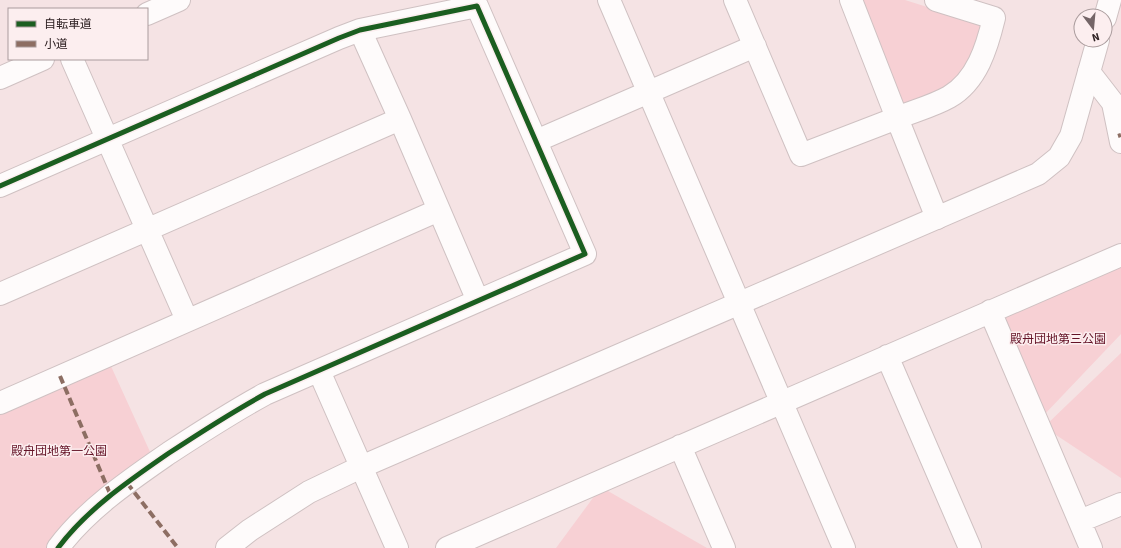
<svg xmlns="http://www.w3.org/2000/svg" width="1121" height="548" viewBox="0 0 1121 548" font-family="'Source Sans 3','Noto Sans JP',sans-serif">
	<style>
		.green { fill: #f7d0d4 }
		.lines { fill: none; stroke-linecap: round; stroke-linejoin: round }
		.minor-casing { stroke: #cfc1c2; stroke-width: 24 }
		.tertiary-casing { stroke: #cfc1c2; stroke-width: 24 }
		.minor { stroke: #fefbfb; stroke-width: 22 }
		.tertiary { stroke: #fefbfb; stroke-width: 22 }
		.quiet { stroke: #8d6e63; stroke-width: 4; stroke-dasharray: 8 4; stroke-linecap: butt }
		.cycleway-casing { stroke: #fceeef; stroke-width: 8 }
		.cycleway { stroke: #1b5e20; stroke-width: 5 }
		.labels { text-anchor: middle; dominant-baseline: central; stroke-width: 3; stroke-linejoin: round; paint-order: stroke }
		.park-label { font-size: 12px; fill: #641327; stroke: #fceeef }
	</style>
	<rect width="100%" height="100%" fill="#f5e3e4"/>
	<!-- green -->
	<path class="green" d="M860,0H905L978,23L983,28L961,75L949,85L908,106L901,103Z
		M1121,265V334L1043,416L1005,320L1007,314Z
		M1121,353V478L1044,427Z
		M110,364L151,454L57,533L46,548H0V414Z
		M601,487L707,548H556Z"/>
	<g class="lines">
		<!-- minor casing -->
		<g class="minor-casing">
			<path id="minor" d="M609,0L844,548
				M735,0L801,155L897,118L851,0
				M936,0L994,18C987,47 977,81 949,97C933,106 914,111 897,118L937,218
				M147,14L179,0
				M360,30L400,119L478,301
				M72,59L187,320
				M1089,72L1113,103L1121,142
				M0,78L43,59
				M536,141L755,46
				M0,186L339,38L360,30L477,6L585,254L265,394C232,412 201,432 169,453C130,480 87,509 58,548
				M0,294L400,119
				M990,311L1091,548
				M887,356L970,548
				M319,371L397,548
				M0,403L439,210
				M680,446L724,548
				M1080,521L1121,504
				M447,548L1121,255"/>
		</g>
		<!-- tertiary casing -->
		<g class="tertiary-casing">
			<path id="tertiary" d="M1105,18L1110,0
				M227,548L250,530L309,492L361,467L1038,174L1059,157L1071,136L1098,40"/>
		</g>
		<!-- minor -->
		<use href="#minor" class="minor"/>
		<!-- tertiary -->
		<use href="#tertiary" class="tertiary"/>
		<!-- quiet -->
		<path class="quiet" d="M1118,136L1121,135
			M60,376L111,496
			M127,483L178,548"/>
		<!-- cycleway casing -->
		<g class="cycleway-casing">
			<path id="cycleway" d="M0,186L339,38L360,30L477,6L585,254L265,394C232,412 201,432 169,453C130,480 87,509 58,548"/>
		</g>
		<!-- cycleway -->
		<use href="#cycleway" class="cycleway"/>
	</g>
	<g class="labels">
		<!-- park labels -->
		<g class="park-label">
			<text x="1058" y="339">殿舟団地第三公園</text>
			<text x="59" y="451">殿舟団地第一公園</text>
		</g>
	</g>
	<!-- legend -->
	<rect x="8" y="8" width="140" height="52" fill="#fceeef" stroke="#aa9c9d"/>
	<rect x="16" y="21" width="20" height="6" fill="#1b5e20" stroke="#aa9c9d"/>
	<text x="44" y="28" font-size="12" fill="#2e2123">自転車道</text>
	<rect x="16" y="41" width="20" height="6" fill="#8d6e63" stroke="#aa9c9d"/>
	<text x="44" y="48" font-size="12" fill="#2e2123">小道</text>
	<!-- north arrow -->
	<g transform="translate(1093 28) rotate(164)"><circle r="19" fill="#fceeef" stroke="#aa9c9d"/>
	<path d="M0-3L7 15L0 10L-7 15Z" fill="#746567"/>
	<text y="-6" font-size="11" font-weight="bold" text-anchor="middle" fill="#2e2123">N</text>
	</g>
</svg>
